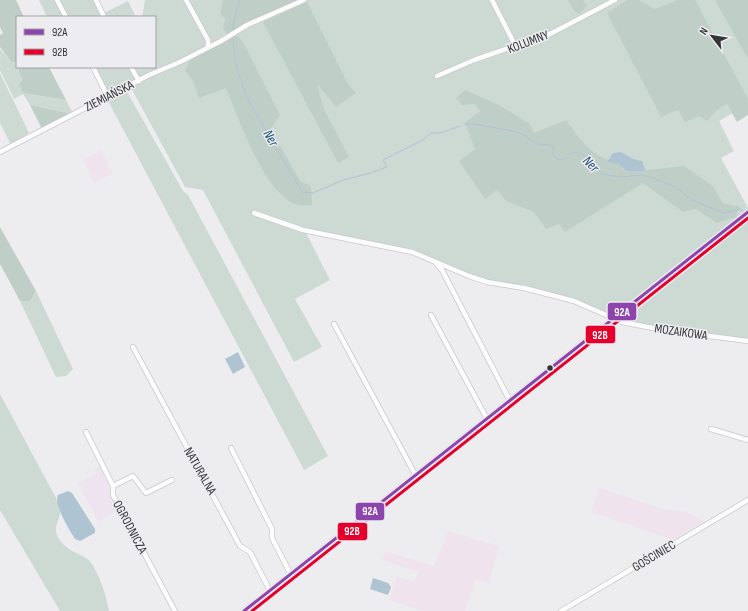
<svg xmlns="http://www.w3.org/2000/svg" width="748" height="611" viewBox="0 0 748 611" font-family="'Sofia Sans Condensed',sans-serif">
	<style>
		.commercial { fill: #eee4ef }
		.industrial { fill: #efe4ed }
		.green { fill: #cddad3 }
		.forest { fill: #bfcfc7 }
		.water { fill: #afc4d2 }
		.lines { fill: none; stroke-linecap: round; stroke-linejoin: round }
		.stream { stroke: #afc4d2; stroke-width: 1 }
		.minor-casing { stroke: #c9c9cc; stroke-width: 6 }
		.minor { stroke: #fcfcfd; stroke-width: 4.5 }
		.bus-1-casing { stroke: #ececf1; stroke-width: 6 }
		.bus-2-casing { stroke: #ececf1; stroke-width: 6 }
		.bus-1 { stroke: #8e44ad; stroke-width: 3 }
		.bus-2 { stroke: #e4002b; stroke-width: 3 }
		.bus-dot { fill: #343436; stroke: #ececf1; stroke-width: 1.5 }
		.labels { text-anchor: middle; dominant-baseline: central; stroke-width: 3; stroke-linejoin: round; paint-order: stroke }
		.street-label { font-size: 13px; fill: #343436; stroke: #ececf1 }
		.water-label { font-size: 14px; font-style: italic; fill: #205572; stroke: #ececf1 }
		.line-badge { stroke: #ececf1; stroke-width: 1.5 }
		.badge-label { font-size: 11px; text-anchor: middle; font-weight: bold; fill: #fff }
	</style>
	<rect width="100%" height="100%" fill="#ededf0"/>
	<!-- commercial -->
	<path class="commercial" d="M101,465L111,485L110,493L118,510L98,522L78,483L96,473L94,470Z"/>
	<!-- industrial -->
	<path class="industrial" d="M101,150L113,173L94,183L83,159Z
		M600,488L663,509L688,512L705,522L674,540L591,512Z
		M448,531L499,546L489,583L476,580L465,611H422L389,600L397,576L414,582L418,572L382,560L385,551L434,566Z"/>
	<!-- green -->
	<path class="green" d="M39,0H95L103,17H47Z
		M145,0H719L748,57V104L719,121L734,151L721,158L748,208V339L634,323L621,318L610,316L580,302L481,279L417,254L305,231L330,280L295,299L322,347L294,362L203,190L185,187L130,86L106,96L91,67H155V17H142Z
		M128,1L136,17H106L104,13Z
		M0,49L11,62H16L20,69L23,93L66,100L73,114L30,105L23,94L14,99L0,70Z
		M0,73L29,133L11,145L0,123Z
		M126,90L183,191L188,195L328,456L304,470L107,99Z
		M36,291L73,369L66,376L56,377L20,301H30Z
		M0,394L56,498C57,502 59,506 60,510C61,520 51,527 59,539C66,550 76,552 86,558C97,565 107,598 109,611H60L0,510Z"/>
	<!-- forest -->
	<path class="forest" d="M0,0H16L24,17H17V65L16,62H11L0,47V35L3,33L0,27Z
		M223,0H302L228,36L223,28L225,19L220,13Z
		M568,0H583L587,6L579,14L575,12Z
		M627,0H639L655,9L677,0H695L748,99V115L737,122L727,104L717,110L707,121L699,116L685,122L678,110L661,117L607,13Z
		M715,0H748V59Z
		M307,2L348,84L356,93L336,107L317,84L324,109L349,157L338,163L263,22Z
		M237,35L243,42L280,115L271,129L300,181L311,186L312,205C306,205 298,206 293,203C262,188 239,119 226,88L199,98L193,81L185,71L190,60Z
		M18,67H49L66,100L23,93L19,85L22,80Z
		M465,90L499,105L530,124L534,133L566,120C581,140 593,159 619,162L623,170L638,171L684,166L713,186L723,203L740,207L736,217L717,223L696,209L683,212L643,183L565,232L559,224L546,229L534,212L506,201L497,190L485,199L459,161L475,149L465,123L480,111L475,104L462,105L456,98Z
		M30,105L73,114L42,129Z
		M0,227L36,291L30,301H20L0,264Z"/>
	<!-- water -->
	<path class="water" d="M621,152L633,159L642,161L645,169L643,171H626L619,164L607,162L613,153Z
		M238,352L245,367L233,374L225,359Z
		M68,491L72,493L95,529V533L80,541L75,539C70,531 53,504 58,495Z
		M373,578L388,583L391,587L388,595L370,589Z"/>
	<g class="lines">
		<!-- stream -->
		<path class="stream" d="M233,30L234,20L240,0
			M233,36L235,62L247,98L302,192L313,193L343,180L371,173
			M464,124H474L513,131L524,135L537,144L550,145L553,148V155L557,159L563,160L573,152C586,154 595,163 602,174L619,177L642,175L654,178L675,187L692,200L724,213L739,209L744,212
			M395,154L423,140L431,133H440L460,126
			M373,172L387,167L383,160L393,155"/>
		<!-- minor casing -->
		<g class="minor-casing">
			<path id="minor" d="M57,0L66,17
				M96,0L104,17
				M186,0L208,40V47
				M492,0L516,47
				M93,67L108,97
				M131,67L139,81
				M437,76L474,60L550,34L615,0
				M0,152L149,75L180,62L221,41L247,25L304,0
				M254,213L303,230L412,252L469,276L487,282L524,288L574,301L622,322L663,330L748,341
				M435,262L442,270L510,401
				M431,315L487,419
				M334,324L416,476
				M133,347L240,546L250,552L270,591
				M711,429L748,440
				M86,432L113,486V495L175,611
				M231,448L272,529V538L291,575
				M113,486L133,476L146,493L172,480
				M244,611L748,212
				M561,611L748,500"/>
		</g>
		<!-- minor -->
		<use href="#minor" class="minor"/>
		<!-- bus-1 casing -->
		<g class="bus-1-casing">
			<path id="bus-1" d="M244,611L748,212"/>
		</g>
		<!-- bus-2 casing -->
		<g class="bus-2-casing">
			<path id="bus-2" d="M252,611L748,218"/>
		</g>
		<!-- bus-1 -->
		<use href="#bus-1" class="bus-1"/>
		<!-- bus-2 -->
		<use href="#bus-2" class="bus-2"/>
	</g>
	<!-- markers -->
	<circle class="bus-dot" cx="550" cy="368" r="3.5"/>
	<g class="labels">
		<!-- street labels -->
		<g class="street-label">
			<text transform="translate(528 42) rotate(-21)">KOLUMNY</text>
			<text transform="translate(109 96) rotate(-27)">ZIEMIAŃSKA</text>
			<text transform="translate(681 332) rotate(8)">MOZAIKOWA</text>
			<text transform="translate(200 471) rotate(60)">NATURALNA</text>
			<text transform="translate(130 527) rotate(62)">OGRODNICZA</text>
			<text transform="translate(654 556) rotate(-31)">GOŚCINIEC</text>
		</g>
		<!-- water labels -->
		<g class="water-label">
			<text transform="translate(271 138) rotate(60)">Ner</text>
			<text transform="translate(591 164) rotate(45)">Ner</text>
		</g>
	</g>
	<g class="line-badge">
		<rect x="607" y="302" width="30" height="19" rx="4" fill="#8e44ad"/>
		<rect x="585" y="325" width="31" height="19" rx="4" fill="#e4002b"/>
		<rect x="355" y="502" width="30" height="19" rx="4" fill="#8e44ad"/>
		<rect x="337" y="522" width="31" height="19" rx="4" fill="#e4002b"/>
	</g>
	<g class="badge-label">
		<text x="622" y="316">92A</text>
		<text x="600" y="339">92B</text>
		<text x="370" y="515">92A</text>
		<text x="352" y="535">92B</text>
	</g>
	<!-- legend -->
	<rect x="16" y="16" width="140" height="52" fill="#ececf1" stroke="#a2a2a6"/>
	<rect x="24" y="29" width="20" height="6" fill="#8e44ad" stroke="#a2a2a6"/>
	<text x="52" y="36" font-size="12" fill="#343436">92A</text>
	<rect x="24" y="49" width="20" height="6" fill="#e4002b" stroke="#a2a2a6"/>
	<text x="52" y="56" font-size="12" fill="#343436">92B</text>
	<!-- north arrow -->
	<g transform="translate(712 36) rotate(301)" stroke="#ececf1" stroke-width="3" paint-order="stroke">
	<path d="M0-3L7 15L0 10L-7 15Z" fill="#343436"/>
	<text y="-6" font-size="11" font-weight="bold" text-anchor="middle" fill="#343436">N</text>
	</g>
</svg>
